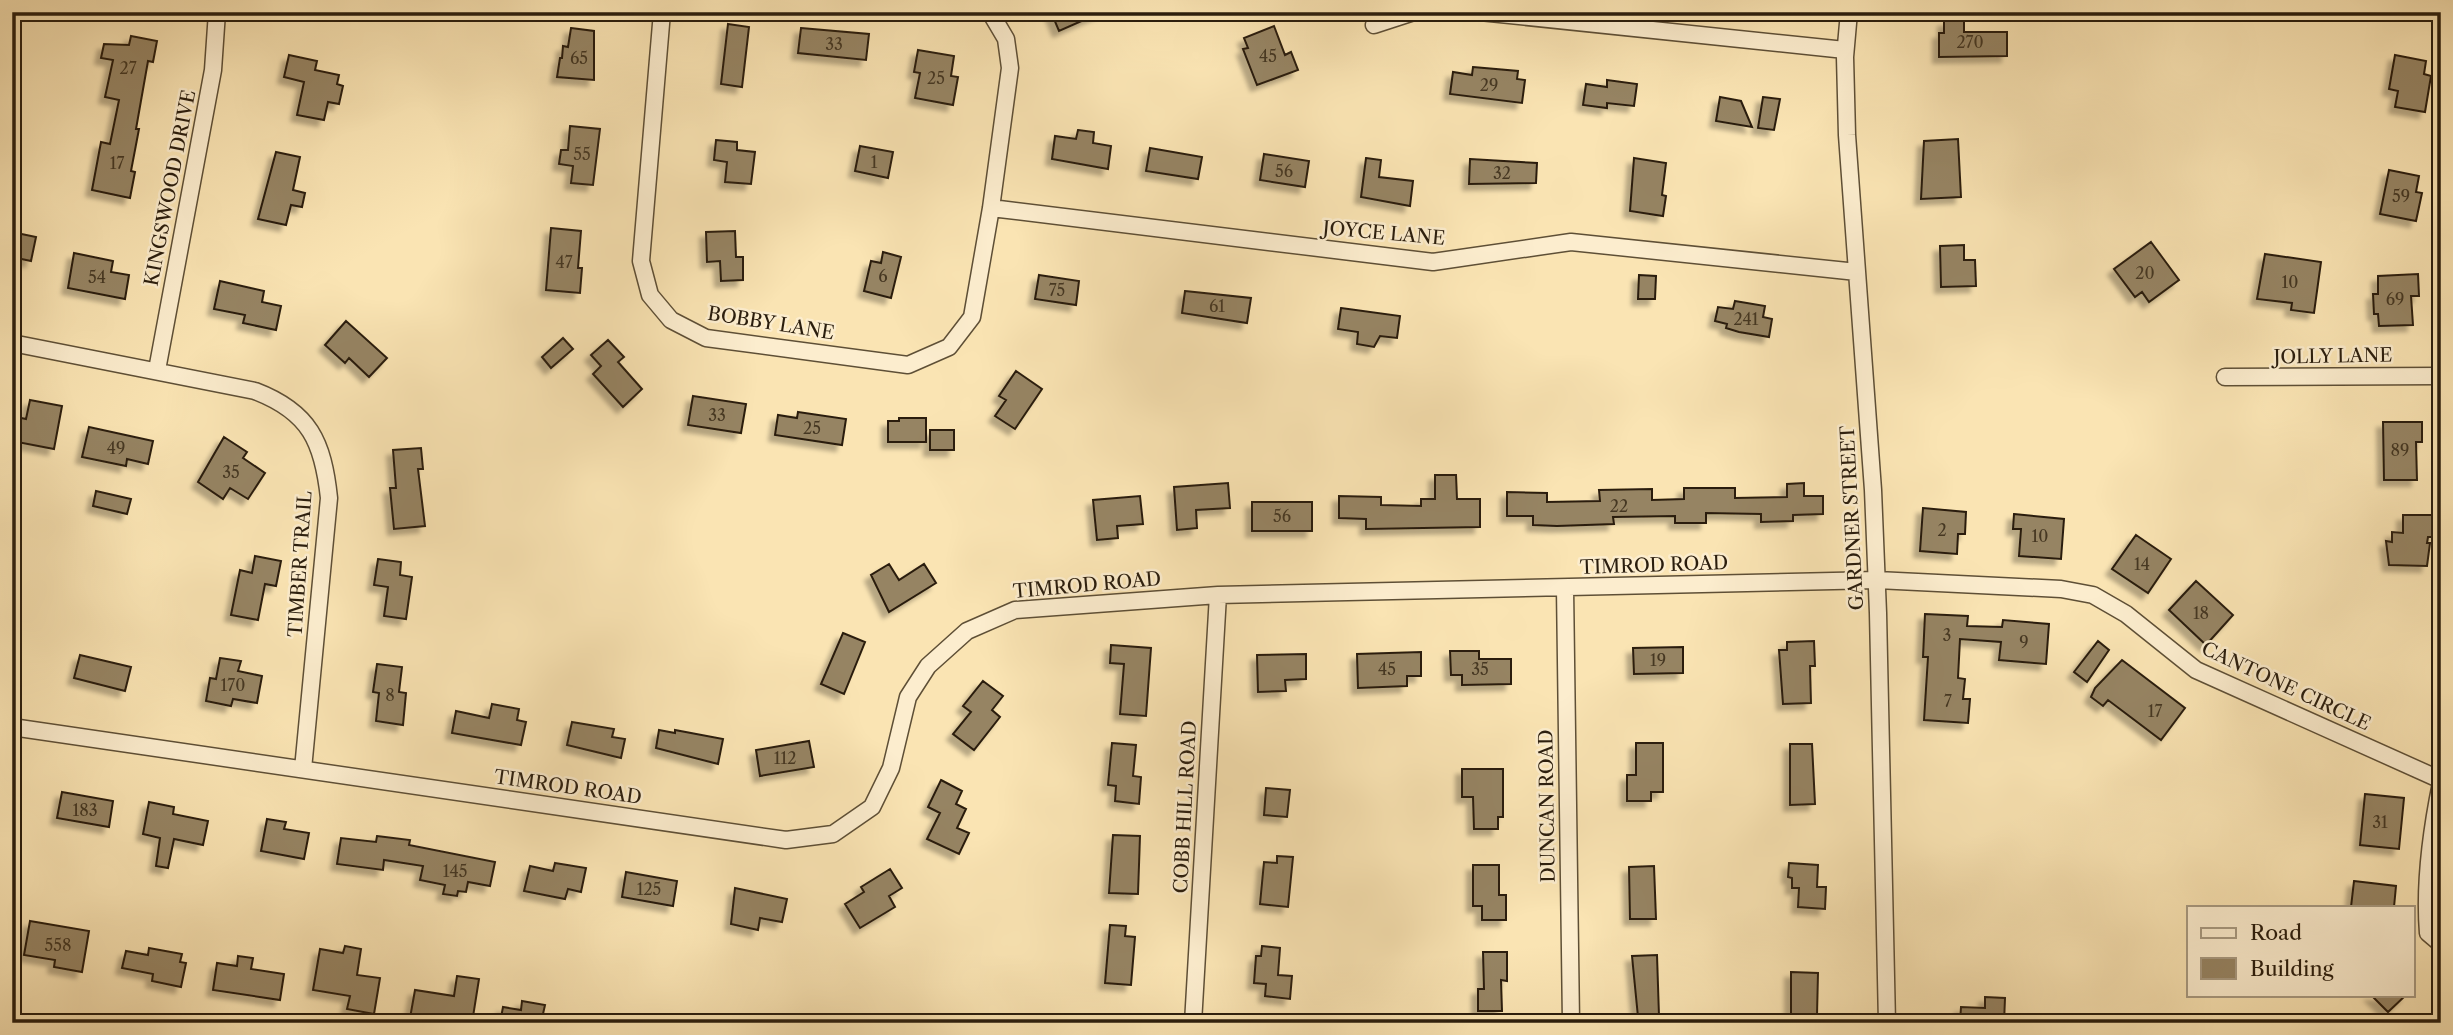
<svg xmlns="http://www.w3.org/2000/svg" width="2453" height="1035" viewBox="0 0 2453 1035" font-family="'Libre Caslon Text',serif">
	<style>
		.building { fill: #968463; stroke: #2a1d0d; stroke-width: 2; filter: url(#shadow) }
		.lines { fill: none; stroke-linecap: round; stroke-linejoin: round }
		.minor-casing { stroke: #5e4f36; stroke-width: 19 }
		.minor { stroke: #fcedce; stroke-width: 16 }
		.labels { text-anchor: middle; dominant-baseline: central; stroke-width: 5; stroke-linejoin: round; paint-order: stroke }
		.number-label { font-size: 16px; fill: #453722 }
		.street-label { font-size: 19px; fill: #2a1d0d; stroke: #fcedce }
	</style>
	<defs>
		<filter id="shadow"><feDropShadow dx="-6" dy="6" stdDeviation="2" flood-color="#0004"/></filter>
	</defs>
	<rect width="100%" height="100%" fill="#fae4b3"/>
	<filter id="stains"><feTurbulence type="fractalNoise" baseFrequency=".00286" numOctaves="4"/><feColorMatrix values="0 0 0 0 .2 0 0 0 0 .09 0 0 0 0 .02 0 0 0 .5 -.17"/></filter>
	<radialGradient id="worn" r=".72"><stop offset=".6" stop-color="#630" stop-opacity="0"/><stop offset="1" stop-color="#630" stop-opacity=".3"/></radialGradient>
	<!-- building -->
	<path class="building" d="M1051,12H1102L1059,31Z
		M1964,20V32H2007V56L1939,57V33H1944V21Z
		M728,24L749,27L742,87L721,84Z
		M1274,26L1285,55L1291,52L1298,70L1257,85L1243,49L1248,48L1244,38Z
		M571,28L594,31V80L557,77L560,58H562L563,46L568,47Z
		M801,28L869,34L866,60L798,53Z
		M131,36L157,41L153,62L148,61L136,129H139L131,171L135,172L130,198L92,190L101,142L110,144L119,100L105,97L113,60L101,58L104,44L129,45Z
		M918,50L954,56L951,76L958,77L953,105L915,98L920,73L914,72Z
		M289,55L317,61L315,70L339,75L337,84L343,86L339,104L328,102L324,120L297,115L304,82L284,77Z
		M2395,55L2426,61L2424,74L2431,76L2425,112L2395,107L2398,91L2389,89Z
		M1473,67L1518,71L1517,79L1525,80L1522,103L1450,94L1453,72L1472,75Z
		M1607,80L1637,84L1634,106L1607,103V108L1583,105L1586,84L1607,87Z
		M1720,97L1741,101L1752,127L1716,121Z
		M1763,97L1780,99L1774,130L1758,128Z
		M570,126L600,129L593,185L571,183L573,166L559,164L561,150H568Z
		M1078,130L1094,132L1093,143L1111,146L1108,169L1052,159L1055,136L1076,139Z
		M1958,139L1961,197L1921,199L1924,141Z
		M716,140L737,142V150L755,152L751,184L725,182L727,162L714,160Z
		M860,146L893,152L888,178L855,171Z
		M1150,148L1202,157L1198,179L1146,171Z
		M276,152L300,157L293,190L305,193L302,207L291,205L286,225L258,219Z
		M1264,154L1309,161L1305,187L1260,180Z
		M1366,158L1381,160L1379,177L1413,181L1410,206L1361,197Z
		M1634,158L1666,163L1662,195L1666,196L1663,216L1630,211Z
		M1470,159L1537,163L1536,183L1469,184Z
		M2389,170L2419,176L2416,192L2422,193L2416,221L2380,214Z
		M551,228L581,231L578,268H582L580,293L546,290Z
		M735,231L736,257H743V280L721,281L720,261L707,262L706,232Z
		M12,232L36,237L31,261L12,257Z
		M2151,242L2179,280L2149,302L2142,292L2135,297L2114,269Z
		M1964,245V260H1975L1976,286L1941,287L1940,246Z
		M883,252L901,257L891,298L864,291L871,261L881,263Z
		M74,253L113,261L111,272L129,275L125,299L68,288Z
		M2265,254L2321,262L2314,313L2291,310L2292,303L2257,299Z
		M2418,274L2419,296H2411L2413,325L2379,326L2378,314H2374L2373,294H2378V276Z
		M1039,275L1079,281L1076,305L1035,299Z
		M1639,275L1656,276L1655,299H1638Z
		M220,281L264,291L262,302L281,306L276,330L243,323L245,315L214,309Z
		M1185,291L1251,298L1247,323L1182,313Z
		M1735,301L1765,306L1763,317L1772,319L1769,337L1739,332L1726,328L1727,324L1715,321L1718,307L1733,309Z
		M1341,308L1400,316L1397,338L1380,336L1374,347L1357,344L1358,332L1338,329Z
		M346,321L387,358L369,377L349,358L345,363L325,345Z
		M563,338L573,349L551,368L542,357Z
		M608,340L624,357L618,362L642,389L623,407L593,374L601,366L591,355Z
		M1016,371L1042,389L1015,429L995,416L1006,400L999,396Z
		M693,396L746,404L741,433L688,425Z
		M30,400L62,406L54,449L12,441V416L26,419Z
		M798,412L846,419L842,445L775,435L778,415L797,418Z
		M899,418H926V442H888V421H899Z
		M2383,422H2422V442H2416L2417,480H2384Z
		M89,427L153,441L148,464L127,459L126,466L82,457Z
		M930,430H954V450H930Z
		M224,437L247,452L243,458L265,473L248,499L230,488L223,499L198,482Z
		M421,448L423,469H418L425,526L394,529L390,488H396L393,450Z
		M1435,475H1456L1457,499H1480V527L1366,529V519L1339,518V496L1381,497V505L1421,506V499H1435Z
		M1228,483L1230,508L1196,510L1197,528L1177,530L1174,487Z
		M1804,483V496H1823V514L1793,515V521L1761,522V514L1706,513V523H1675V516L1613,517L1614,524L1557,526L1533,525V516H1507V492L1547,493V502L1600,501L1599,490L1652,489V500L1684,499V488H1735V498L1787,497V484Z
		M96,491L131,499L127,514L93,506Z
		M1140,496L1143,524L1117,526L1118,538L1097,540L1093,500Z
		M1252,502H1312V531H1252Z
		M1923,508L1966,512L1965,534H1958L1957,554L1920,551Z
		M2014,514L2064,519L2061,559L2019,556L2021,529H2013Z
		M2403,515H2434V537H2428L2427,543H2430L2427,566L2389,565L2386,541L2392,542V532L2403,533Z
		M2136,535L2171,559L2148,593L2112,569Z
		M255,556L281,561L276,586L265,584L258,620L231,615L240,570L252,573Z
		M378,559L401,562L400,575L412,577L406,619L384,616L388,587L374,585Z
		M889,564L899,580L924,564L936,583L889,612L871,575Z
		M2196,581L2233,615L2206,645L2169,610Z
		M1925,614L1968,616L1967,626L2002,627L2003,620L2049,624L2046,664L1999,660L2001,642L1960,639L1958,678L1965,679L1963,699H1970L1968,723L1924,720L1928,657H1923Z
		M843,633L865,642L844,694L821,684Z
		M1814,641L1815,666H1810L1811,703L1783,704L1779,650H1787V642Z
		M2098,641L2109,650L2087,682L2074,672Z
		M1111,645L1151,648L1146,716L1120,714L1124,664L1110,663Z
		M1683,647V673L1634,674L1633,648Z
		M1450,651H1479V659H1511V684L1462,685V675H1451Z
		M1421,652V676H1407V686L1358,688L1357,654Z
		M1306,654V679L1285,680L1286,691L1258,692L1257,655Z
		M80,655L131,667L125,691L74,678Z
		M220,658L241,661L238,671L262,676L257,703L233,699L231,706L206,701L210,678L216,679Z
		M2122,660L2185,708L2161,740L2108,700L2103,706L2091,697L2095,688Z
		M377,664L402,667L399,692L406,693L403,725L376,721L379,693L373,692Z
		M983,681L1003,696L992,710L1000,717L974,750L953,734L971,712L963,706Z
		M492,704L519,709L517,720L526,722L521,745L452,733L456,711L489,718Z
		M572,722L614,729L612,737L625,739L621,758L567,745Z
		M659,730L675,733V730L723,739L718,764L656,748Z
		M809,741L814,767L760,776L756,750Z
		M1112,743L1136,745L1133,776L1141,777L1139,804L1115,801L1116,786L1108,785Z
		M1636,743H1663V792H1651V801H1627V775H1636Z
		M1790,744H1812L1815,804L1790,805Z
		M1462,769H1503V817H1498V829H1474L1473,797H1462Z
		M941,780L962,791L956,804L966,809L957,828L969,833L959,854L927,839L940,813L928,807Z
		M1266,788L1290,790L1287,817L1264,815Z
		M62,792L113,801L109,827L57,818Z
		M2365,794L2404,798L2399,849L2360,845Z
		M149,802L174,807L173,814L208,821L203,845L174,839L168,868L156,866L160,838L143,834Z
		M267,819L286,822L284,829L309,833L304,859L261,851Z
		M1113,835L1140,836L1138,894L1109,893Z
		M377,836L410,840L409,845L495,862L490,886L468,882L466,892L458,891L457,896L443,894L445,885L420,880L423,866L384,860L383,870L337,864L341,838L376,842Z
		M1277,856L1293,857L1288,907L1260,904L1264,862L1277,863Z
		M555,863L586,868L581,892L568,889L565,899L524,891L530,866L553,871Z
		M1789,863L1818,865L1817,887H1826L1825,909L1798,907L1799,888H1792V878L1788,877Z
		M1473,865H1499V895H1506V920H1482V906H1473Z
		M1654,866L1656,919H1630L1629,867Z
		M890,869L902,888L889,896L895,907L860,928L845,904L864,892L861,887Z
		M626,872L677,881L673,906L622,897Z
		M2354,881L2396,886L2394,907H2351Z
		M735,888L787,899L782,922L760,918L758,930L731,924Z
		M30,921L89,931L82,972L54,967L55,960L24,955Z
		M1110,925L1126,926L1125,936L1135,937L1131,985L1105,983Z
		M345,946L361,949L357,975L380,978L374,1014L347,1009L350,996L313,990L320,949L343,953Z
		M1262,946L1280,948L1278,975L1292,976L1290,999L1265,996L1266,984L1254,983L1256,956H1261Z
		M149,948L182,954L180,962L186,963L181,987L152,981L153,974L122,968L126,951L148,955Z
		M1483,952H1507V981L1501,980L1502,1011H1478V989H1484Z
		M1657,955L1659,1016L1638,1017L1632,956Z
		M238,956L253,958L251,969L284,974L280,1000L213,990L217,963L237,966Z
		M1791,972L1818,973L1817,1015L1791,1014Z
		M457,976L479,979L472,1023L410,1018L415,990L454,996Z
		M2371,995H2406L2388,1012Z
		M1985,997L2005,998L2004,1023H1960L1961,1007L1985,1008Z
		M522,1001L545,1005L543,1014L548,1015V1023H500L503,1007L521,1010Z"/>
	<g class="lines">
		<!-- minor casing -->
		<g class="minor-casing">
			<path id="minor" d="M662,12L641,261L650,295L671,320L706,338L908,365L949,347L972,317L991,208L1010,68L1006,39L990,12
				M1480,12L1845,50
				M1849,12L1845,57L1847,135L1873,490L1878,613L1887,1023
				M1374,25L1414,12
				M991,208L1433,262L1571,242L1857,272
				M12,343L255,391C310,412 323,442 329,498L303,769
				M157,370L213,70L217,12
				M2225,377L2441,376
				M1565,588L1571,1023
				M12,727L786,840L833,834L872,807L891,768L908,697L928,666L967,631L1015,610L1218,595L1877,580L2061,589L2093,595L2126,614L2196,670L2441,780
				M2441,783C2431,832 2424,884 2428,933L2441,944
				M1193,1023L1218,595"/>
		</g>
		<!-- minor -->
		<use href="#minor" class="minor"/>
	</g>
	<g class="labels">
		<!-- number labels -->
		<g class="number-label">
			<text x="1970" y="42">270</text>
			<text x="834" y="44">33</text>
			<text x="1268" y="56">45</text>
			<text x="579" y="58">65</text>
			<text x="128" y="68">27</text>
			<text x="936" y="78">25</text>
			<text x="1489" y="85">29</text>
			<text x="582" y="154">55</text>
			<text x="874" y="162">1</text>
			<text x="117" y="163">17</text>
			<text x="1284" y="171">56</text>
			<text x="1502" y="173">32</text>
			<text x="2401" y="196">59</text>
			<text x="564" y="262">47</text>
			<text x="2145" y="273">20</text>
			<text x="883" y="276">6</text>
			<text x="97" y="277">54</text>
			<text x="2290" y="282">10</text>
			<text x="1057" y="290">75</text>
			<text x="2395" y="299">69</text>
			<text x="1217" y="306">61</text>
			<text x="1746" y="319">241</text>
			<text x="717" y="415">33</text>
			<text x="812" y="428">25</text>
			<text x="116" y="448">49</text>
			<text x="2400" y="450">89</text>
			<text x="231" y="472">35</text>
			<text x="1619" y="506">22</text>
			<text x="1282" y="516">56</text>
			<text x="1942" y="530">2</text>
			<text x="2040" y="536">10</text>
			<text x="2142" y="564">14</text>
			<text x="2201" y="613">18</text>
			<text x="1947" y="635">3</text>
			<text x="2024" y="642">9</text>
			<text x="1658" y="660">19</text>
			<text x="1387" y="669">45</text>
			<text x="1480" y="669">35</text>
			<text x="233" y="685">170</text>
			<text x="390" y="695">8</text>
			<text x="1948" y="701">7</text>
			<text x="2155" y="711">17</text>
			<text x="785" y="758">112</text>
			<text x="85" y="810">183</text>
			<text x="2380" y="822">31</text>
			<text x="455" y="871">145</text>
			<text x="649" y="889">125</text>
			<text x="58" y="945">558</text>
		</g>
		<!-- street labels -->
		<g class="street-label">
			<text transform="translate(170 188) rotate(-79)">KINGSWOOD DRIVE</text>
			<text transform="translate(1384 233) rotate(5)">JOYCE LANE</text>
			<text transform="translate(771 323) rotate(9)">BOBBY LANE</text>
			<text transform="translate(2333 356) rotate(-1)">JOLLY LANE</text>
			<text transform="translate(1852 518) rotate(-93)">GARDNER STREET</text>
			<text transform="translate(300 564) rotate(-86)">TIMBER TRAIL</text>
			<text transform="translate(1654 565) rotate(-2)">TIMROD ROAD</text>
			<text transform="translate(1087 585) rotate(-5)">TIMROD ROAD</text>
			<text transform="translate(2286 686) rotate(25)">CANTONE CIRCLE</text>
			<text transform="translate(568 787) rotate(8)">TIMROD ROAD</text>
			<text transform="translate(1547 806) rotate(-91)">DUNCAN ROAD</text>
			<text transform="translate(1185 807) rotate(-87)">COBB HILL ROAD</text>
		</g>
	</g>
	<!-- margin -->
	<rect width="2453" height="1035" fill="none" stroke="#fae4b3" stroke-width="42"/>
	<rect x="14" y="14" width="2425" height="1007" fill="none" stroke="#2a1d0d" stroke-width="3.5"/>
	<rect x="21" y="21" width="2411" height="993" fill="none" stroke="#2a1d0d" stroke-width="2"/>
	<!-- legend -->
	<rect x="2187" y="906" width="228" height="91" fill="#fcedce" stroke="#a89a81" stroke-width="2"/>
	<rect x="2201" y="928" width="35" height="10" fill="#fcedce" stroke="#a89a81" stroke-width="2"/>
	<text x="2250" y="940" font-size="21" fill="#2a1d0d">Road</text>
	<rect x="2201" y="958" width="35" height="21" fill="#968463" stroke="#a89a81" stroke-width="2"/>
	<text x="2250" y="976" font-size="21" fill="#2a1d0d">Building</text>
	<rect width="100%" height="100%" filter="url(#stains)"/>
	<rect width="100%" height="100%" fill="url(#worn)"/>
</svg>
